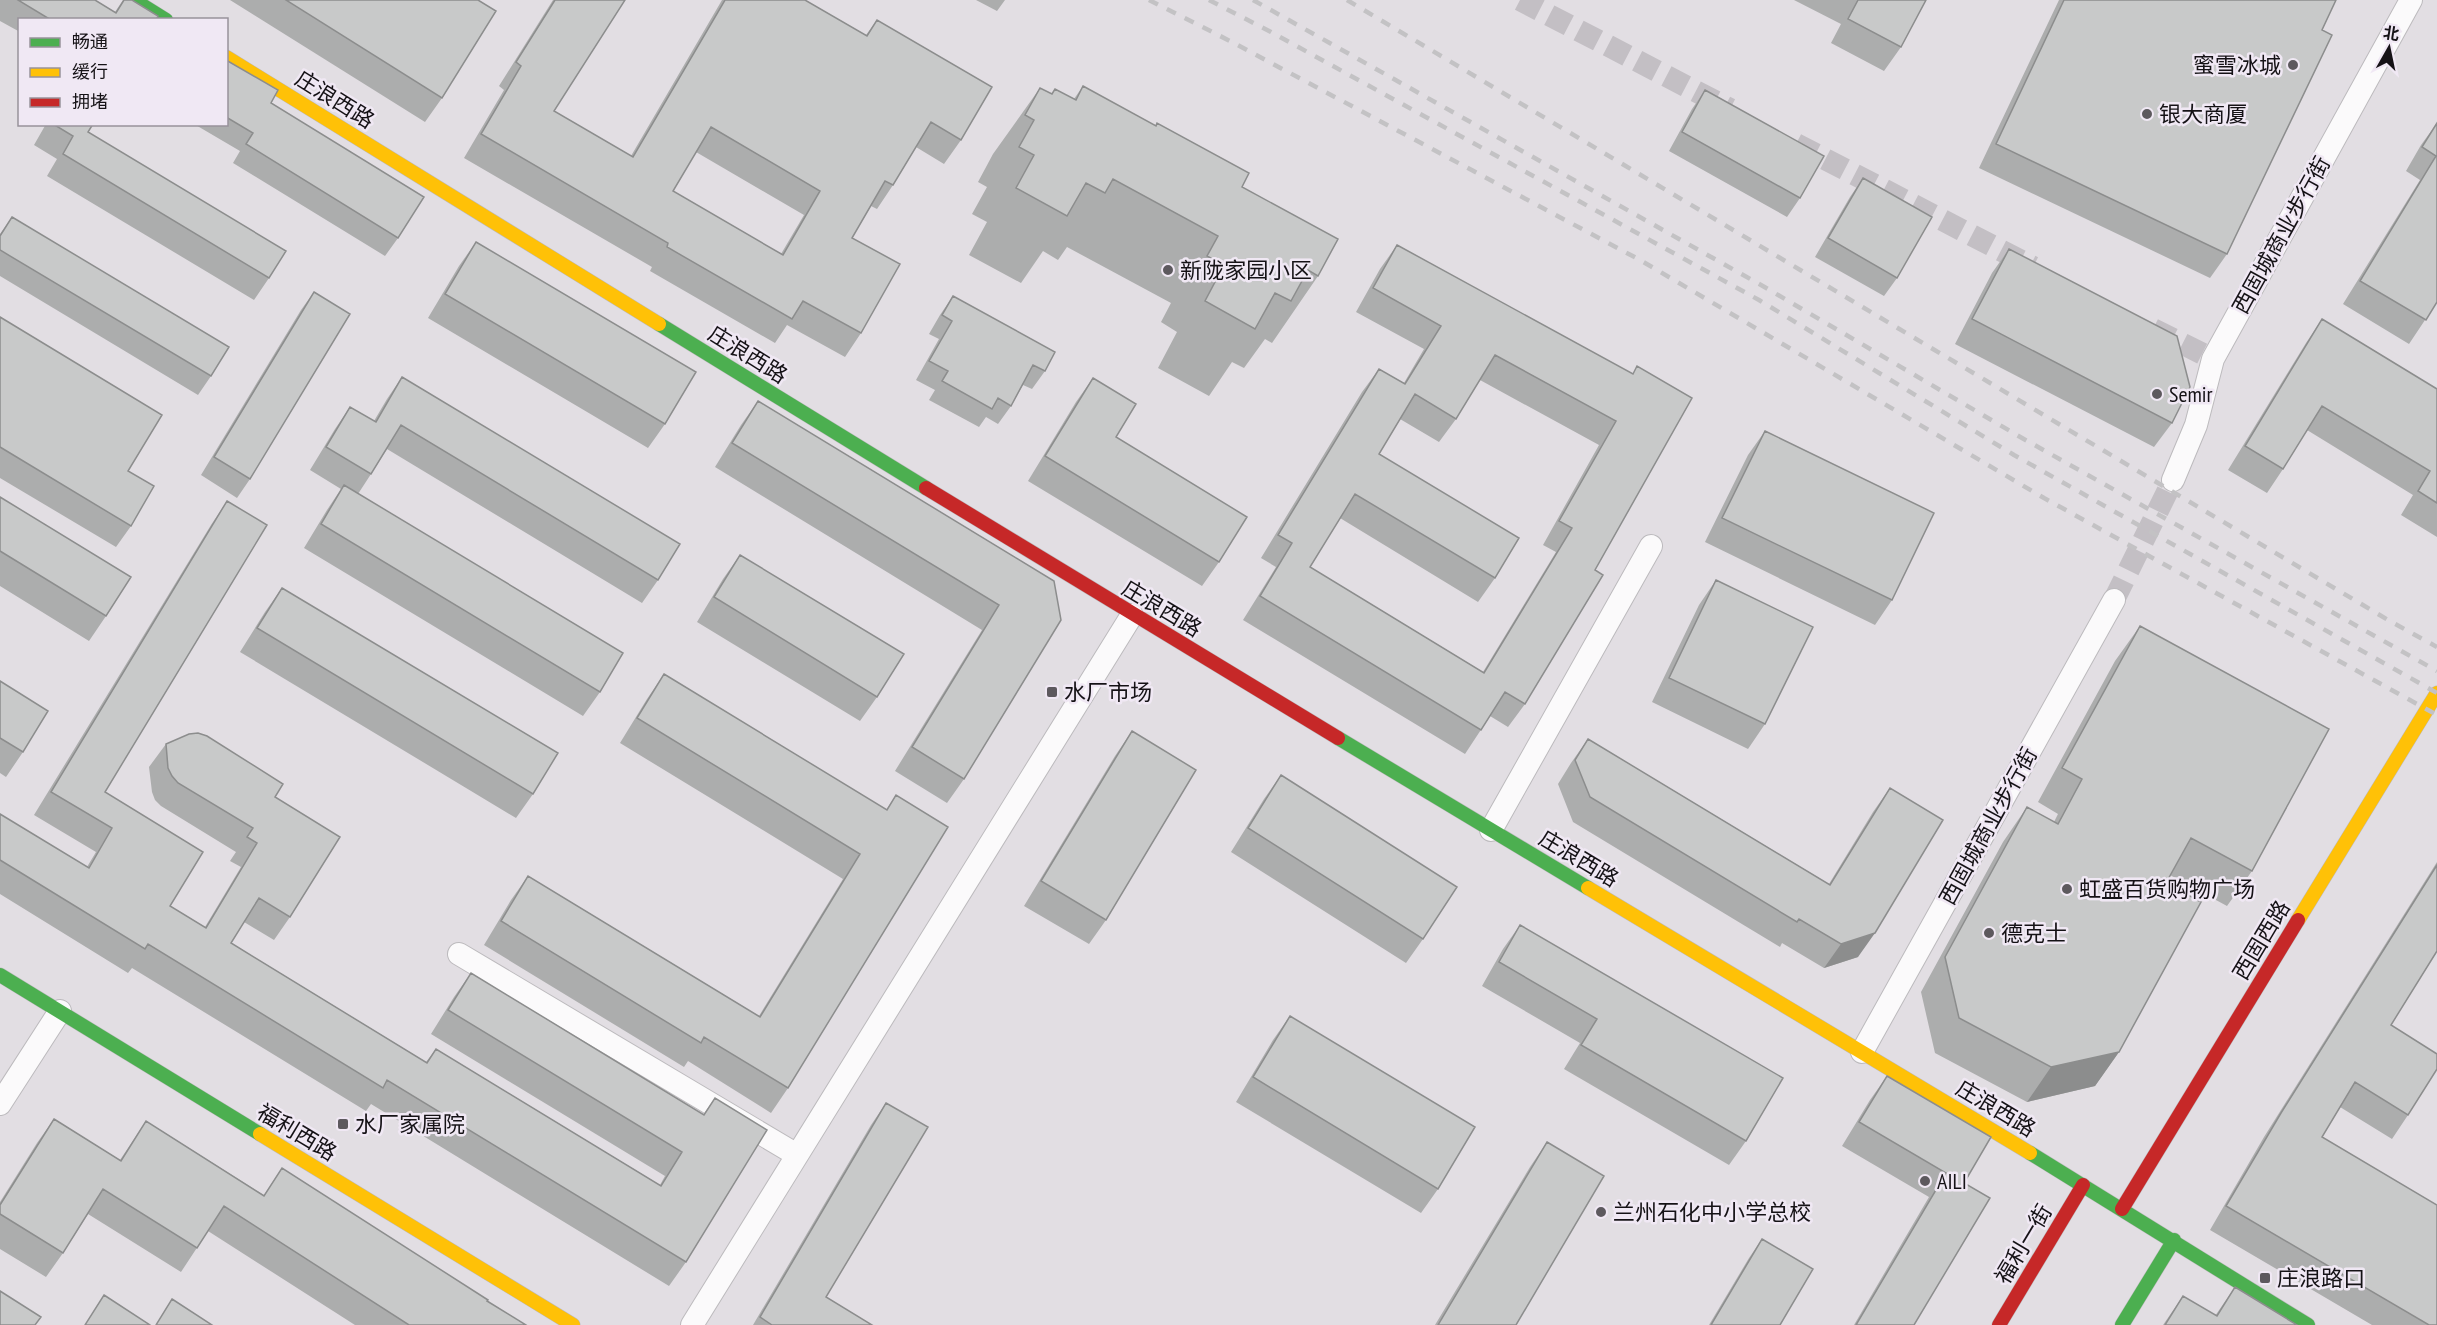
<svg xmlns="http://www.w3.org/2000/svg" width="2437" height="1325" viewBox="0 0 2437 1325" font-family="'PT Sans Narrow','Noto Sans SC',sans-serif">
	<style>
		.lines { fill: none; stroke-linecap: round; stroke-linejoin: round }
		.street-tunnel { stroke: #c3bfc4; stroke-width: 22; stroke-dasharray: 22 11; stroke-linecap: butt }
		.street-casing { stroke: #bcbabd; stroke-width: 24 }
		.fast-casing { stroke: #bcbabd; stroke-width: 15 }
		.slow-casing { stroke: #bcbabd; stroke-width: 15 }
		.jam-casing { stroke: #bcbabd; stroke-width: 15 }
		.street { stroke: #fbfafb; stroke-width: 22 }
		.fast { stroke: #4caf50; stroke-width: 14 }
		.slow { stroke: #ffc107; stroke-width: 14 }
		.jam { stroke: #c62828; stroke-width: 14 }
		.rail { stroke: #c3c2c4; stroke-width: 4.5; stroke-dasharray: 10 10; stroke-linecap: butt }
		.wall { fill: #acadad; fill-rule: evenodd }
		.shaded-wall { fill: #8c8d8d }
		.building { fill: #c8c9c9; stroke: #8c8d8d; stroke-width: 1.5; fill-rule: evenodd }
		.poi-dot { fill: #5d595e; stroke: #f0e8f4; stroke-width: 2 }
		.labels { text-anchor: middle; dominant-baseline: central; stroke-width: 5; stroke-linejoin: round; paint-order: stroke }
		.poi-label { font-size: 22px; fill: #151216; stroke: #f0e8f4; text-anchor: start }
		.street-label { font-size: 22px; fill: #151216; stroke: #f0e8f4 }
	</style>
	<rect width="100%" height="100%" fill="#e2dee3"/>
	<g class="lines">
		<!-- street-tunnel -->
		<path class="street-tunnel" d="M1520,0L1730,109
			M1796,144L2033,267
			M2153,329L2213,359
			M2114,600L2173,480"/>
		<!-- street casing -->
		<g class="street-casing">
			<path id="street" d="M2173,480L2196,425L2213,359L2411,0
				M1491,830L1651,546
				M459,954L797,1155
				M1862,1052L2114,600
				M0,1104L60,1011
				M692,1325L1132,615"/>
		</g>
		<!-- fast casing -->
		<g class="fast-casing">
			<path id="fast" d="M134,0L166,20
				M659,324L926,488
				M1338,738L1588,888
				M0,975L260,1134
				M2030,1153L2308,1325
				M2122,1325L2174,1240"/>
		</g>
		<!-- slow casing -->
		<g class="slow-casing">
			<path id="slow" d="M226,57L659,324
				M1588,888L2030,1153
				M2298,920L2437,693
				M260,1134L573,1325"/>
		</g>
		<!-- jam casing -->
		<g class="jam-casing">
			<path id="jam" d="M926,488L1338,738
				M2122,1209L2298,920
				M1999,1325L2083,1185"/>
		</g>
		<!-- street -->
		<use href="#street" class="street"/>
		<!-- fast -->
		<use href="#fast" class="fast"/>
		<!-- slow -->
		<use href="#slow" class="slow"/>
		<!-- jam -->
		<use href="#jam" class="jam"/>
		<!-- rail -->
		<path class="rail" d="M1149,0L1230,41L1640,260L2044,498L2437,715
			M1209,0L1271,32L1759,300L2014,455L2437,693
			M1253,0L1761,285L2022,438L2437,671
			M1347,0L2388,620L2437,647"/>
	</g>
	<!-- wall -->
	<path class="wall" d="M0,0H95L115,12L123,0L156,20H20V32L0,21Z
		M230,0H478L442,98L425,122Z
		M553,0H625L554,111L631,156L722,0H805L866,35L877,20L961,140L944,164L916,147L893,185L877,209L871,206L852,238L861,333L845,357L787,325L775,343L650,271L652,267L464,158L504,90L499,86ZM696,152L804,215L781,254L673,191Z
		M976,0H1005L997,11Z
		M1794,0H1926L1901,47L1884,71L1831,43L1841,24Z
		M2059,0H2336L2322,30L2227,254L2210,278L1979,168Z
		M226,60L271,103L398,238L385,256L233,163L240,151L194,124H226Z
		M1083,86L1242,187L1318,276L1272,343L1265,339L1244,368L1232,362L1209,396L1158,368L1177,332L1161,322L1171,303L1067,247L1058,260L1043,251L1021,283L969,255L987,222L972,214L987,187L978,182L993,154L1040,88L1052,94L1074,99Z
		M1705,90L1800,198L1787,217L1669,151L1692,109Z
		M2437,123V302L2409,344L2343,304L2420,180L2406,171L2421,145Z
		M46,124H93L88,132L269,278L254,300L47,176L57,159L34,145Z
		M1863,178L1897,278L1884,296L1815,257L1850,197Z
		M12,217L211,376L198,395L0,276V234Z
		M476,242L665,424L648,448L428,318L459,266Z
		M1397,245L1632,374L1595,570L1525,704L1508,727L1490,716L1465,754L1243,620L1276,567L1261,558L1362,392L1379,369L1404,383L1424,349L1356,312L1380,269ZM1480,380L1599,445L1543,545L1556,552L1483,672L1310,567L1340,518L1478,602L1495,578L1379,454L1400,419L1439,442L1456,419Z
		M2009,249L2172,423L2154,447L1955,344L1992,273Z
		M314,292L250,479L237,498L201,475L301,310Z
		M953,296L1045,371L1032,389L1023,385L1011,406L998,424L986,417L979,427L929,400L935,390L916,380L939,339L929,334L940,315Z
		M0,317L128,471L131,526L116,547L0,478Z
		M2322,319L2437,389V537L2401,515L2413,495L2307,430L2283,469L2267,493L2228,470L2306,343Z
		M402,377L658,580L642,603L387,449L371,474L358,494L600,692L583,716L304,548L327,510L341,489L310,470L335,429L350,407L374,421L387,399Z
		M1093,378L1116,437L1219,562L1202,586L1028,481L1076,402Z
		M758,401L1054,581L964,779L947,803L895,771L982,630L715,467L741,425Z
		M1765,431L1892,600L1875,625L1705,542L1748,455Z
		M0,497L106,616L89,641L0,586Z
		M227,501L105,792L170,906L205,927L241,867L230,861L236,852L161,806L155,800L152,792L149,767L166,744L275,797L290,917L274,940L244,922L231,943L426,1062L436,1049L660,1185L665,1176L431,1034L454,997L471,973L703,1115L715,1098L686,1262L669,1286L371,1104L366,1111L132,968L128,973L0,894V814L87,867L96,852L34,815L211,525Z
		M740,555L877,697L860,721L697,622L723,579Z
		M1716,580L1765,724L1748,749L1652,702L1699,605Z
		M282,588L533,794L516,818L240,652L265,612Z
		M2140,626L2252,871L2227,906L2170,875L2166,883L2119,1052L2095,1086L2027,1102L1935,1053L1921,992L2003,842L2027,807L2054,822L2058,814L2038,802L2115,661Z
		M664,674L886,810L896,795L788,1088L771,1113L688,1061L684,1067L484,945L511,900L528,876L759,1016L843,879L620,743L647,699Z
		M0,681L23,752L6,777L0,773Z
		M1132,731L1106,920L1089,944L1024,906L1115,756Z
		M1588,739L1829,884L1873,812L1890,788L1858,957L1824,968L1782,943L1780,947L1573,822L1558,784L1571,763Z
		M1281,775L1423,939L1406,963L1231,852L1264,799Z
		M2437,862V951L2391,1025L2408,1115L2392,1139L2340,1107L2322,1137L2437,1325H2372L2210,1230L2264,1137Z
		M1520,925L1746,1141L1729,1165L1564,1069L1580,1043L1482,986L1503,949Z
		M1290,1016L1438,1189L1421,1213L1236,1102L1273,1040Z
		M1887,1076L1964,1183L1914,1325H1854L1929,1197L1842,1146L1870,1100Z
		M886,1103L826,1297L872,1325H753L871,1125Z
		M54,1119L120,1160L146,1121L264,1195L282,1168L487,1301L526,1325H355L208,1231L181,1272L88,1214L63,1253L46,1277L0,1249V1202L37,1143Z
		M1547,1142L1516,1325H1435L1530,1167Z
		M1762,1239L1780,1325H1709L1749,1258Z
		M2235,1287L2297,1325H2163L2183,1296L2215,1316Z"/>
	<!-- shaded-wall -->
	<path class="shaded-wall" d="M1875,933L1858,957L1824,968L1841,944Z
		M2119,1052L2095,1086L2027,1102L2051,1067Z"/>
	<!-- building -->
	<path class="building" d="M18,0H95L116,13L124,0H132L158,16L156,20H51Z
		M286,0H478L496,11L442,98Z
		M555,0H625L554,111L633,157L725,0H805L867,36L877,20L992,87L961,140L931,122L893,185L885,181L852,238L900,264L861,333L803,301L792,319L667,247L668,243L481,134L521,66L516,62ZM711,127L820,191L783,255L673,191Z
		M1858,0H1857H1926L1901,47L1848,19Z
		M2064,0H2336L2322,30L2332,35L2227,254L1996,144Z
		M226,60L278,90L271,103L424,197L398,238L246,144L253,133L226,117Z
		M1083,86L1156,126L1157,123L1249,173L1242,187L1338,239L1318,276L1308,270L1291,301L1275,293L1255,329L1205,301L1224,265L1207,256L1218,236L1113,179L1105,193L1086,183L1067,216L1016,188L1034,155L1019,147L1034,120L1025,115L1040,88L1052,94L1055,89L1076,100Z
		M1705,90L1824,156L1800,198L1682,132Z
		M2437,123V302L2426,320L2360,281L2436,156L2422,147Z
		M53,124H93L88,132L286,251L269,278L63,154L73,136Z
		M1863,178L1932,217L1897,278L1828,238Z
		M12,217L229,347L211,376L0,250V236Z
		M476,242L696,372L665,424L445,294Z
		M1397,245L1633,374L1637,366L1692,398L1595,570L1603,575L1525,704L1505,692L1481,730L1260,596L1292,543L1278,535L1379,369L1405,384L1441,326L1373,288ZM1495,355L1616,421L1559,521L1572,528L1484,673L1310,567L1355,494L1495,578L1519,538L1379,454L1415,394L1456,419Z
		M2009,249L2177,336L2190,387L2172,423L1972,319Z
		M314,292L350,314L250,479L214,457Z
		M953,296L1055,352L1045,371L1033,365L1011,406L998,398L992,409L942,381L948,371L929,361L952,321L942,315Z
		M0,317L162,415L128,471L154,486L131,526L0,447Z
		M2322,319L2437,389V503L2418,491L2430,471L2322,406L2283,469L2245,446Z
		M402,377L680,544L658,580L401,425L371,474L326,447L350,407L376,422Z
		M1093,378L1136,404L1116,437L1247,517L1219,562L1045,456Z
		M758,401L1054,581L1061,620L964,779L912,747L999,605L732,443Z
		M1765,431L1934,513L1892,600L1722,518Z
		M344,485L623,653L600,692L321,524Z
		M0,497L131,577L106,616L0,551Z
		M227,501L267,525L105,792L203,852L170,906L206,928L257,843L247,837L253,828L178,783L172,776L168,768L166,744L189,734L198,733L207,736L283,784L275,797L340,837L290,917L259,898L231,943L427,1063L436,1049L661,1186L682,1152L448,1010L471,973L704,1115L715,1098L767,1130L686,1262L387,1080L383,1088L148,944L145,949L0,860V814L89,868L112,828L51,792Z
		M740,555L904,654L877,697L714,597Z
		M1716,580L1813,627L1765,724L1669,678Z
		M282,588L558,753L533,794L257,628Z
		M2140,626L2329,729L2252,871L2191,838L2166,883L2201,902L2119,1052L2051,1067L1959,1018L1945,957L2027,807L2058,824L2082,779L2062,768Z
		M664,674L887,810L896,795L948,827L788,1088L704,1037L701,1043L501,921L528,876L760,1017L860,854L637,718Z
		M0,681L48,711L23,752L0,738Z
		M1132,731L1196,770L1106,920L1041,881Z
		M1588,739L1830,885L1890,788L1943,820L1875,933L1841,944L1799,919L1797,922L1590,797L1575,760Z
		M1281,775L1457,887L1423,939L1248,828Z
		M2437,865V951L2391,1025L2437,1054V1069L2408,1115L2355,1082L2322,1137L2437,1205V1325H2429L2226,1206L2281,1113Z
		M1520,925L1783,1078L1746,1141L1581,1045L1597,1019L1499,962Z
		M1290,1016L1475,1127L1438,1189L1253,1077Z
		M1887,1076L1991,1137L1964,1183L1990,1198L1914,1325H1856L1946,1173L1859,1122Z
		M886,1103L928,1127L826,1297L872,1325H772L760,1317Z
		M54,1119L121,1161L146,1121L264,1196L282,1168L488,1300L487,1301L526,1325H409L224,1206L197,1248L103,1189L63,1253L0,1214V1205Z
		M1547,1142L1604,1176L1516,1325H1438Z
		M1762,1239L1813,1269L1780,1325H1711Z
		M2235,1287L2297,1325H2165L2183,1296L2217,1316Z
		M0,1291L41,1317L35,1325H0Z
		M104,1295L150,1325H85Z
		M172,1299L212,1325H156Z"/>
	<!-- markers -->
	<g class="poi-dot">
		<circle cx="2293" cy="65" r="6"/>
		<circle cx="2147" cy="114" r="6"/>
		<circle cx="1168" cy="270" r="6"/>
		<circle cx="2157" cy="394" r="6"/>
		<rect x="1046" y="686" width="12" height="12" rx="3"/>
		<circle cx="2067" cy="889" r="6"/>
		<circle cx="1989" cy="933" r="6"/>
		<rect x="337" y="1118" width="12" height="12" rx="3"/>
		<circle cx="1925" cy="1181" r="6"/>
		<circle cx="1601" cy="1212" r="6"/>
		<rect x="2259" y="1272" width="12" height="12" rx="3"/>
	</g>
	<g class="labels">
		<!-- poi labels -->
		<g class="poi-label">
			<text x="2281" y="65" text-anchor="end">蜜雪冰城</text>
			<text x="2159" y="114">银大商厦</text>
			<text x="1180" y="270">新陇家园小区</text>
			<text x="2169" y="394">Semir</text>
			<text x="1064" y="692">水厂市场</text>
			<text x="2079" y="889">虹盛百货购物广场</text>
			<text x="2001" y="933">德克士</text>
			<text x="355" y="1124">水厂家属院</text>
			<text x="1937" y="1181">AILI</text>
			<text x="1613" y="1212">兰州石化中小学总校</text>
			<text x="2277" y="1278">庄浪路口</text>
		</g>
		<!-- street labels -->
		<g class="street-label">
			<text transform="translate(335 99) rotate(32)">庄浪西路</text>
			<text transform="translate(2281 235) rotate(-61)">西固城商业步行街</text>
			<text transform="translate(748 354) rotate(32)">庄浪西路</text>
			<text transform="translate(1162 608) rotate(31)">庄浪西路</text>
			<text transform="translate(1988 826) rotate(-61)">西固城商业步行街</text>
			<text transform="translate(1579 858) rotate(31)">庄浪西路</text>
			<text transform="translate(2261 940) rotate(-59)">西固西路</text>
			<text transform="translate(1996 1108) rotate(31)">庄浪西路</text>
			<text transform="translate(297 1132) rotate(31)">福利西路</text>
			<text transform="translate(2023 1244) rotate(-59)">福利一街</text>
		</g>
	</g>
	<!-- legend -->
	<rect x="18" y="18" width="210" height="108" fill="#f0e8f4" stroke="#98929b" stroke-width="1.5"/>
	<rect x="30" y="38" width="30" height="9" fill="#4caf50" stroke="#98929b" stroke-width="1.5"/>
	<text x="72" y="48" font-size="18" fill="#151216">畅通</text>
	<rect x="30" y="68" width="30" height="9" fill="#ffc107" stroke="#98929b" stroke-width="1.5"/>
	<text x="72" y="78" font-size="18" fill="#151216">缓行</text>
	<rect x="30" y="98" width="30" height="9" fill="#c62828" stroke="#98929b" stroke-width="1.5"/>
	<text x="72" y="108" font-size="18" fill="#151216">拥堵</text>
	<!-- north arrow -->
	<g transform="translate(2389 48) rotate(9)" stroke="#f0e8f4" stroke-width="4.5" paint-order="stroke">
	<path d="M0-4.5L10 22L0 15L-10 22Z" fill="#151216"/>
	<text y="-9" font-size="16" font-weight="bold" text-anchor="middle" fill="#151216">北</text>
	</g>
</svg>
